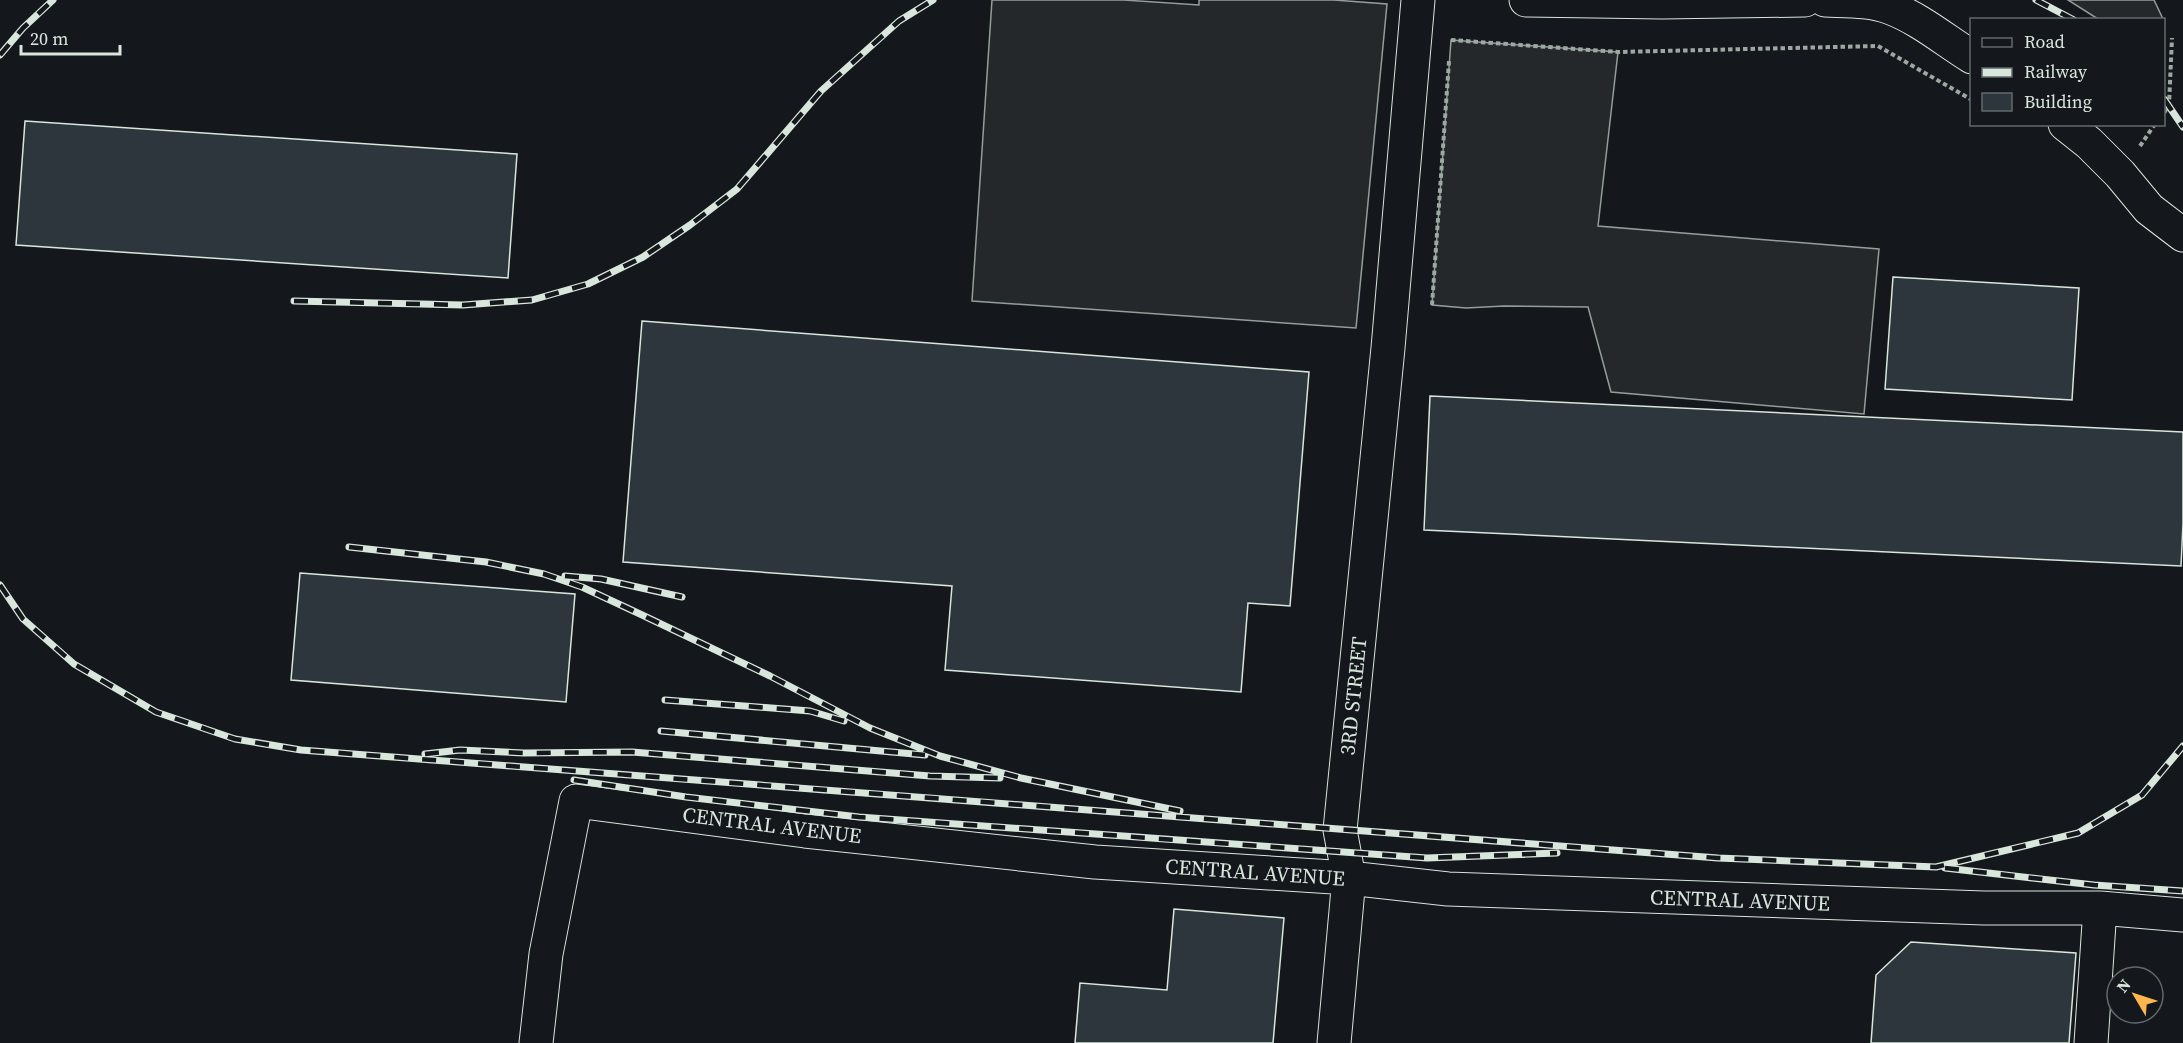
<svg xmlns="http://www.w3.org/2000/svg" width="2183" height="1043" viewBox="0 0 2183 1043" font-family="'Source Serif 4',serif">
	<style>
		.parking { fill: #24282b; stroke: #939e99; stroke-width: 1.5 }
		.building { fill: #2c363c; stroke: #d8e6dc; stroke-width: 1.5 }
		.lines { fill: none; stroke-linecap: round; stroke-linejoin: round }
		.minor-casing { stroke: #d8e6dc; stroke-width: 35 }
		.path { stroke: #9da8a2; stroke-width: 4; stroke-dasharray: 4.5 3; stroke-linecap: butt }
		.minor { stroke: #14181c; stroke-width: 33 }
		.rail-casing { stroke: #d8e6dc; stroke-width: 7 }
		.rail { stroke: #14181c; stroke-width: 4.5; stroke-dasharray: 14; stroke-linecap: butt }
		.labels { text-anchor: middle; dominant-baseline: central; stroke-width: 4.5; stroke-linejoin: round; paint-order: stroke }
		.street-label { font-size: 21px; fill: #d8e6dc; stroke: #14181c }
	</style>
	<rect width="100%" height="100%" fill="#14181c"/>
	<!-- parking -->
	<path class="parking" d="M992,0H1124L1199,5V0H1334L1387,4L1356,328L972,301Z
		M2068,0H2154L2163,19H2098Z
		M1451,40L1618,52L1598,226L1879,249L1864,414L1611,392L1588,307L1504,306L1466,308L1432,305Z"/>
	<!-- building -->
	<path class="building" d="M25,121L517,154L508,278L16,245Z
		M1893,277L2079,288L2072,400L1885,389Z
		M642,321L1309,372L1290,606L1248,603L1241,692L945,670L952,586L623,562Z
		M1430,396L2183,432V523L2181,566L1424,530Z
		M300,573L575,594L566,702L291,680Z
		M1174,909L1284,918L1273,1043H1075L1080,983L1167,990Z
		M1911,942L2076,953L2069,1043H1871L1876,975Z"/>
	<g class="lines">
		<!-- minor casing -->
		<g class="minor-casing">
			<path id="minor" d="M1526,0L1662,2L1805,0
				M1825,0C1847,1 1870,0 1891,8C1920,19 1946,41 1972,57
				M2065,124L2089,143L2120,174L2149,209L2183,235
				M536,1043L546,954L576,801L805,831L1095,862L1349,878L1448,889L1984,908H2100L2183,915
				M1334,1043L1349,878L1340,830L1388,348L1418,0
				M2091,1043L2100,908"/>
		</g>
		<!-- path -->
		<path class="path" d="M1451,40L1618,52L1878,46L1972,100
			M2164,113L2169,105L2172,38
			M2140,146L2155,124
			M1432,305L1449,61"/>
		<!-- minor -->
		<use href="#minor" class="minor"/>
		<!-- rail casing -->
		<g class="rail-casing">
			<path id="rail" d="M2036,0L2074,20
				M0,55L23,28L53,0
				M2164,99L2183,127
				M294,301L463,305L532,300L588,284L643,257L690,225L737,189L821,91L899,21L933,0
				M349,547L486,562L544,574L582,587L640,614L770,676L870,728L940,756L1021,778L1180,811
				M565,576L601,579L682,597
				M0,585L23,619L74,664L156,712L235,739L301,750L1718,858L1936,867L2078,833L2142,795L2183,746
				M665,700L810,711L844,721
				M661,731L925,755
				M425,754L460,750L524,753L632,752L930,776L1000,778
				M574,780L686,797L859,817L1427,858L1557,853
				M1945,868L2094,885L2183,891"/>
		</g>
		<!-- rail -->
		<use href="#rail" class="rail"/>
	</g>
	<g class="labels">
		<!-- street labels -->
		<g class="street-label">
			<text transform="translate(1353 696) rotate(-84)">3RD STREET</text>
			<text transform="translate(772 825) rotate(7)">CENTRAL AVENUE</text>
			<text transform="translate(1255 872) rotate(4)">CENTRAL AVENUE</text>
			<text transform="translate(1740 900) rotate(2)">CENTRAL AVENUE</text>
		</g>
	</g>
	<!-- legend -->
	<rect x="1970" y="18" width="195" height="108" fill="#14181c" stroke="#626a69" stroke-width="1.5"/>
	<rect x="1982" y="38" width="30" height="9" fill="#14181c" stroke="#626a69" stroke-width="1.5"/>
	<text x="2024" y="48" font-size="18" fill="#d8e6dc">Road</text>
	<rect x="1982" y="68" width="30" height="9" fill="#d8e6dc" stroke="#626a69" stroke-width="1.5"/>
	<text x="2024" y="78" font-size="18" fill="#d8e6dc">Railway</text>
	<rect x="1982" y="93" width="30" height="18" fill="#2c363c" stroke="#626a69" stroke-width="1.5"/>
	<text x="2024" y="108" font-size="18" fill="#d8e6dc">Building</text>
	<!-- north arrow -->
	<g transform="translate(2135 995) rotate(309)"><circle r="28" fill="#14181c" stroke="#626a69" stroke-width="1.5"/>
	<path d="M0-4.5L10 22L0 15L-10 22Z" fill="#ffb74d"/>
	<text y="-9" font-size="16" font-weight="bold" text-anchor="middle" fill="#d8e6dc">N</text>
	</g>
	<!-- scale -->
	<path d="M21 45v9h99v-9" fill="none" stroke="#d8e6dc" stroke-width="3"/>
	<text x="30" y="45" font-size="18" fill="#d8e6dc" stroke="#14181c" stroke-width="4.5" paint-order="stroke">20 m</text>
</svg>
